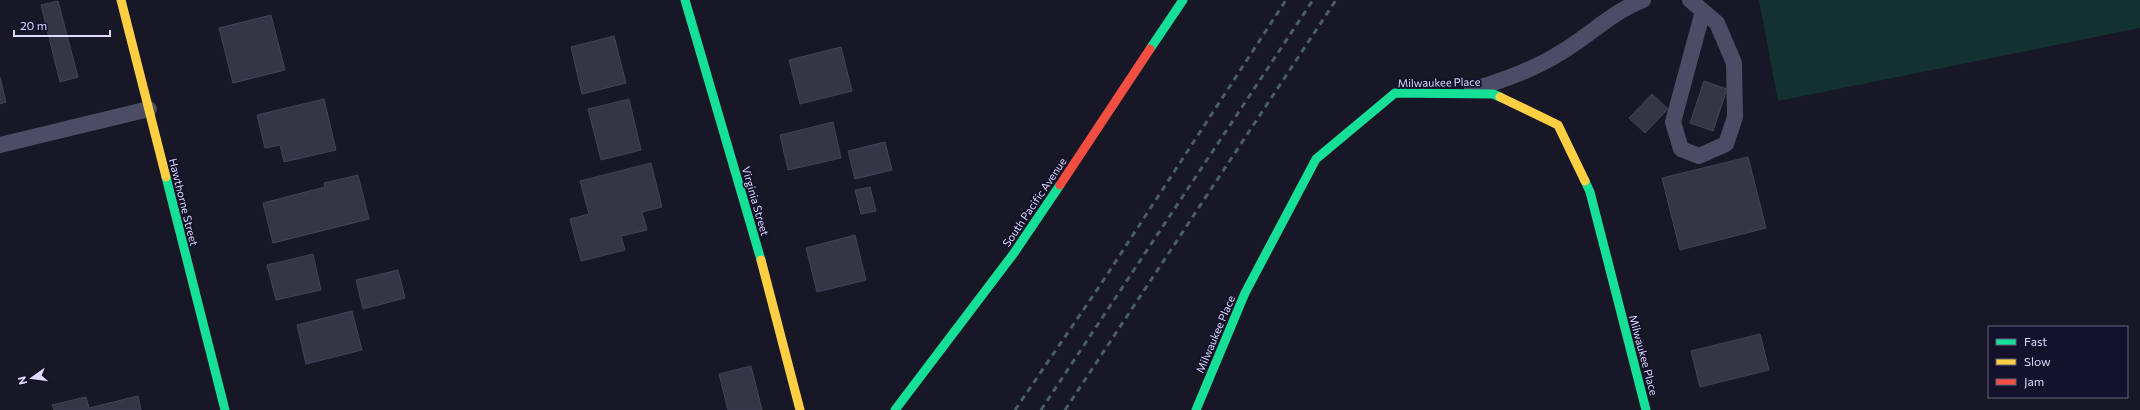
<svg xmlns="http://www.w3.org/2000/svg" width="2140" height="410" viewBox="0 0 2140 410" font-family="Commissioner,sans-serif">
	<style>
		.green { fill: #143131 }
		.building { fill: #363546; stroke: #454258 }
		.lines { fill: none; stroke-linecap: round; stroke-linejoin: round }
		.lane { stroke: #4c4c66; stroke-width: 16 }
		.fast { stroke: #16e098; stroke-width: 9 }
		.slow { stroke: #ffcf43; stroke-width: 9 }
		.jam { stroke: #f24e42; stroke-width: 9 }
		.rail { stroke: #455d6d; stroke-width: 3; stroke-dasharray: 6 5; stroke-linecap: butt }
		.labels { text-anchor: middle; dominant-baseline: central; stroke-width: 3.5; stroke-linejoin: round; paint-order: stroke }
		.street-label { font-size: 11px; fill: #dddbff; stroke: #14112b }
	</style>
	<rect width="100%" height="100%" fill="#181725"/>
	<!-- green -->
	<path class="green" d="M1759,0H2140V28L1778,101Z"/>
	<!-- building -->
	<path class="building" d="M58,1L78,77L60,82L41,5Z
		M271,15L285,70L233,83L219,28Z
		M614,36L626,83L582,94L571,47Z
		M841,47L852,91L800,104L789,60Z
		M0,77L6,102L0,104Z
		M1704,81L1727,89L1713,131L1690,123Z
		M1652,94L1668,109L1645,133L1629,118Z
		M324,99L336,150L284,162L280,145L265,148L257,115Z
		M629,99L641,150L601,160L588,109Z
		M833,122L841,158L788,170L780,135Z
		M885,142L892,170L855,179L848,151Z
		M1748,157L1766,228L1680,250L1662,178Z
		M651,163L662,207L642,212L647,230L621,236L625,250L581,261L570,219L589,214L580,181Z
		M358,175L369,219L273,243L263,203L325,187L324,183Z
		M870,187L876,211L861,214L855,190Z
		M855,235L866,280L817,292L806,248Z
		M313,254L321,290L276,300L267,265Z
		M398,270L405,298L363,309L356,280Z
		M352,311L362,350L306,364L297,325Z
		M1760,334L1769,370L1700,387L1691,351Z
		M751,366L762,410H728L719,374Z
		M138,396L141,410H54L52,405L86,397L89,408Z"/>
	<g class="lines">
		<!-- lane -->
		<path class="lane" d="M1690,0L1717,23L1734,63L1735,117L1726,144L1699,156L1681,149L1673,122L1703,11
			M1472,90C1503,80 1533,70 1560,53C1589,36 1612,12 1643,0
			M0,145L149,109"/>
		<!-- fast -->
		<path class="fast" d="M685,0L761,260
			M1150,49L1183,0
			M166,177L225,410
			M1585,181L1590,192L1646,410
			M895,410L1014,253L1060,185
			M1196,410L1245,293L1316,159L1395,93L1493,94L1500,97"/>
		<!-- slow -->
		<path class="slow" d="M121,0L166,177
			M1500,97L1558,125L1585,181
			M761,260L800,410"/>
		<!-- jam -->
		<path class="jam" d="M1060,185L1150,49"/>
		<!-- rail -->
		<path class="rail" d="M1015,410L1101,284L1286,0
			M1041,410L1313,0
			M1065,410L1336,0"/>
	</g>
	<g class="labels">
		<!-- street labels -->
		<g class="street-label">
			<text transform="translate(1439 82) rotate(-1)">Milwaukee Place</text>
			<text transform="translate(756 201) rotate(74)">Virginia Street</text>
			<text transform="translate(184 202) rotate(76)">Hawthorne Street</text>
			<text transform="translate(1034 202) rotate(-56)">South Pacific Avenue</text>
			<text transform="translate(1215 334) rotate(-67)">Milwaukee Place</text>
			<text transform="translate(1644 355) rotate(75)">Milwaukee Place</text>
		</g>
	</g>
	<!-- legend -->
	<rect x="1988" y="326" width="140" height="72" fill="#14112b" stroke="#646280"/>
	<rect x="1996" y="339" width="20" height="6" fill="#16e098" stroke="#646280"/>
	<text x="2024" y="346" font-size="12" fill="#dddbff">Fast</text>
	<rect x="1996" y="359" width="20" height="6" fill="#ffcf43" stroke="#646280"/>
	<text x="2024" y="366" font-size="12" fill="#dddbff">Slow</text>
	<rect x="1996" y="379" width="20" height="6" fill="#f24e42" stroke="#646280"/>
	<text x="2024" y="386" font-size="12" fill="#dddbff">Jam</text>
	<!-- north arrow -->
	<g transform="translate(32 378) rotate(256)" stroke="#14112b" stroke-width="3" paint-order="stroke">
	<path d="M0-3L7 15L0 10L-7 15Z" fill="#dddbff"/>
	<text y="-6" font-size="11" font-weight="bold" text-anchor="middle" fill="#dddbff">N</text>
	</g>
	<!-- scale -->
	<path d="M14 30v6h96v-6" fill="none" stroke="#dddbff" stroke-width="2"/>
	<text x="20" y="30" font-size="12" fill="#dddbff" stroke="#14112b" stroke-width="3" paint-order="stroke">20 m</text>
</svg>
